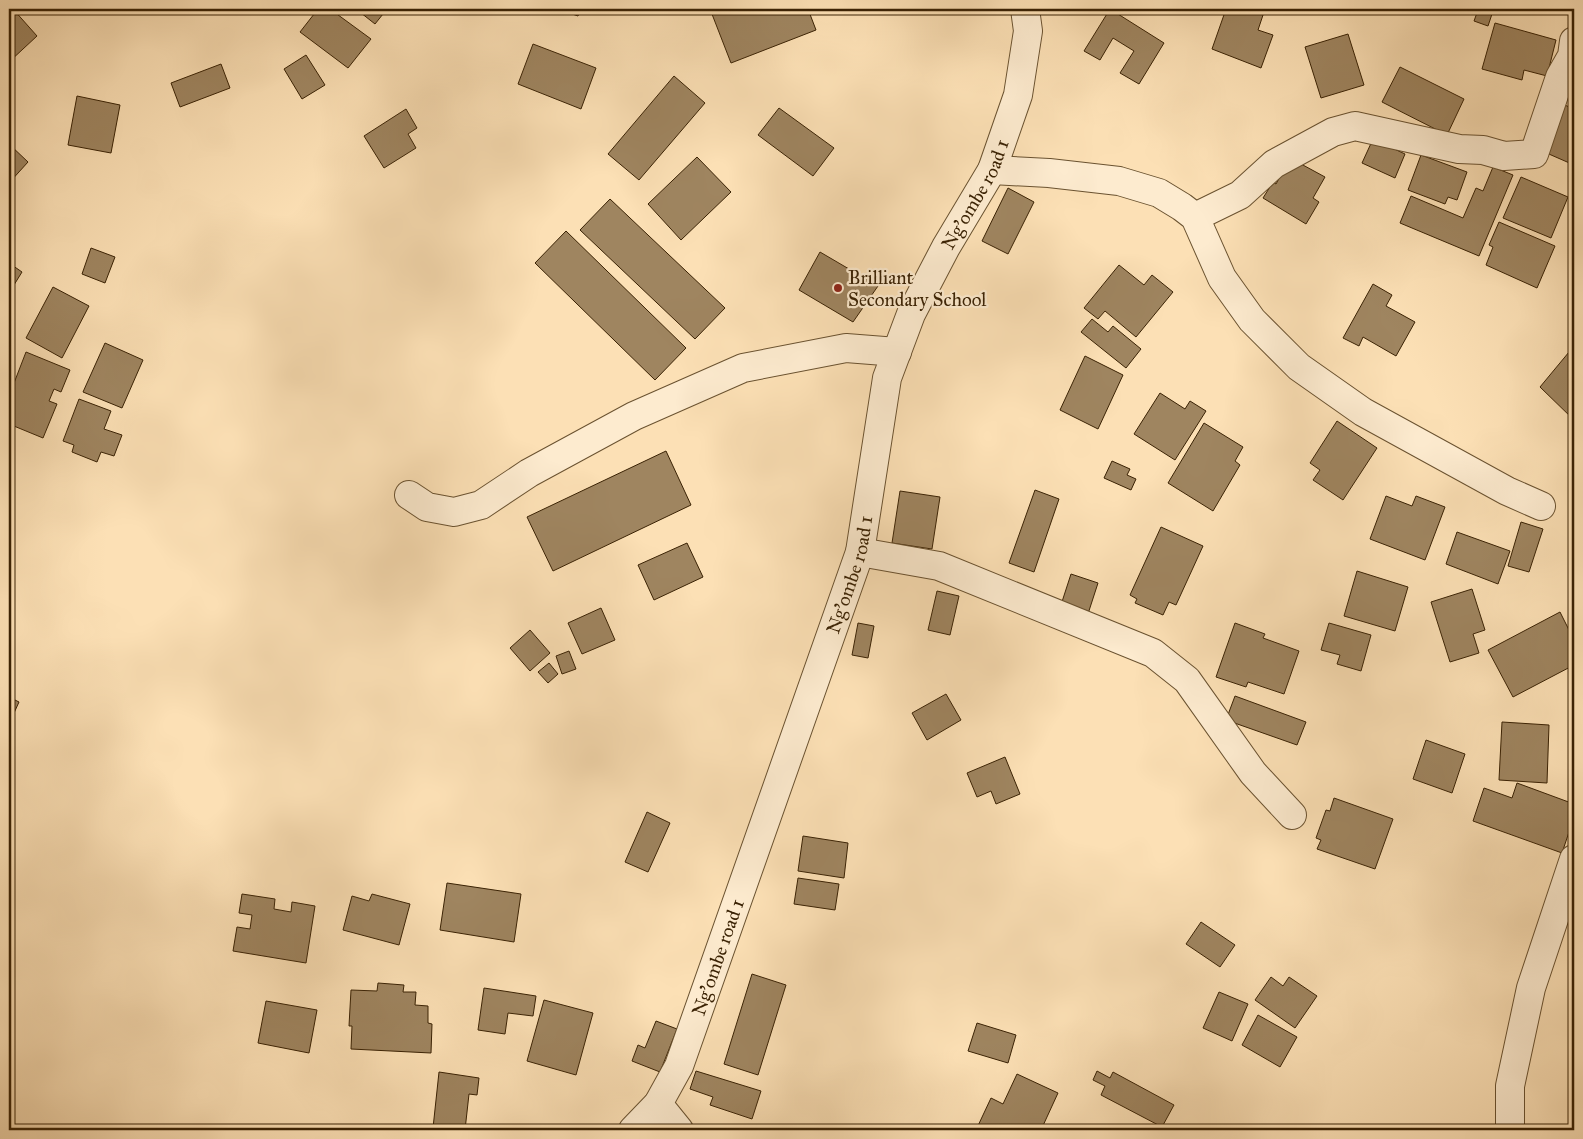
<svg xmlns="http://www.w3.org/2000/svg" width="1583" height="1139" viewBox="0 0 1583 1139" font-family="'IM FELL Great Primer',serif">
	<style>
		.building { fill: #9f8560; stroke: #3a2204 }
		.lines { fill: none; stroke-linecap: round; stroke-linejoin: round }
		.minor-casing { stroke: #6a5230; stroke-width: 30 }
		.minor { stroke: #fdebcf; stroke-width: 28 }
		.poi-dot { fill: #8f2418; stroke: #fdebcf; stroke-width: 2 }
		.labels { text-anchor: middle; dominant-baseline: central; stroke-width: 4.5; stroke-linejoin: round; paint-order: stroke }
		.street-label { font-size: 19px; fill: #3a2204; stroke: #fdebcf }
		.poi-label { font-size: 19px; fill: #3a2204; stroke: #fdebcf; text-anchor: start }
	</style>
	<rect width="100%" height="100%" fill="#fce0b5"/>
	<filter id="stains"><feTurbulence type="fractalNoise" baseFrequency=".004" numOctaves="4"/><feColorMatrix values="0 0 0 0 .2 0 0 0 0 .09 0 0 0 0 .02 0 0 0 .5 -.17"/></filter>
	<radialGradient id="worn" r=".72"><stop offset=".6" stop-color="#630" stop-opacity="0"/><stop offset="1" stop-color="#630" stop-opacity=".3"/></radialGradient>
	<!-- building -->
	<path class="building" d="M9,9H13L37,36L9,62Z
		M318,9H330L371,39L348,68L300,32Z
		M356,9H387L375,24Z
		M558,9H581L578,16Z
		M710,9H808L816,30L731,63Z
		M1110,9L1164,43L1139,84L1120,73L1134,51L1113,38L1100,60L1084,51Z
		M1226,9H1265L1258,30L1273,35L1261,68L1212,49Z
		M1478,10L1492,14L1488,26L1474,21Z
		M1495,23L1556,40L1547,76L1524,70L1522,80L1482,69Z
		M1348,34L1364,85L1321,98L1305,47Z
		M533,44L596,68L581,109L518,84Z
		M306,55L325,85L302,99L284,69Z
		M221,64L230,88L180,107L171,83Z
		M1400,67L1464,99L1447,135L1382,102Z
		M674,76L705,103L639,180L608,154Z
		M77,96L120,105L111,153L68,145Z
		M1560,103L1574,109V165L1542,151Z
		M779,108L834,148L813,176L758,135Z
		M406,109L417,128L408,134L416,148L384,168L364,136Z
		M1373,139L1405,154L1395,178L1362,163Z
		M9,144L28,162L9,183Z
		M1421,155L1467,172L1457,200L1448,197L1445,204L1408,190Z
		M697,157L731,192L681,240L648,204Z
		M1290,158L1325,177L1313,198L1319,202L1306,224L1263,198L1273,182L1276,184Z
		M1493,167L1513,175L1479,256L1400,223L1411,196L1463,218L1476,188L1483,191Z
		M1521,177L1568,197L1551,238L1503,218Z
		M1008,188L1034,202L1008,254L982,241Z
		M610,199L725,308L695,339L580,230Z
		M1499,222L1555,246L1537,288L1486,265L1493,247L1489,245Z
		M566,231L686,348L655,380L535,263Z
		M91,248L115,257L105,283L82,274Z
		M820,252L878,286L853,322L799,290Z
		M9,263L22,272L9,293Z
		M1119,265L1144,285L1152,275L1173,292L1136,337L1105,311L1098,319L1084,308Z
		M1373,284L1392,295L1386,306L1415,322L1396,356L1363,337L1359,346L1343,338Z
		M53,287L89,306L62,358L26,338Z
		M1092,319L1108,332L1113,326L1141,349L1126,368L1081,332Z
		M105,343L143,360L122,408L83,392Z
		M1574,346V420L1540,387Z
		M26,352L70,370L61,392L54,389L49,401L57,404L43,438L9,424V396Z
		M1085,356L1123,375L1098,429L1060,410Z
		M1160,393L1185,409L1190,401L1206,411L1175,460L1134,434Z
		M79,399L111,411L104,429L122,435L114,456L101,452L97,462L72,452L74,445L63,441Z
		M1337,421L1377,448L1343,500L1313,480L1320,470L1310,463Z
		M1204,423L1243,447L1235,461L1240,465L1213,511L1168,483Z
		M666,451L691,505L553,571L527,517Z
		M1112,461L1130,469L1127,475L1136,479L1131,490L1104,478Z
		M1035,490L1059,499L1034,572L1009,563Z
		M900,491L940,497L932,549L892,543Z
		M1386,496L1412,506L1416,496L1445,507L1425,560L1370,539Z
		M1521,522L1543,529L1529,572L1508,566Z
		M1161,527L1203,546L1176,605L1169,602L1163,615L1135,603L1137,599L1130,595Z
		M1457,532L1510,551L1498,584L1446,564Z
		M687,543L703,577L654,600L638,565Z
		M1357,571L1408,587L1395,631L1344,616Z
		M1071,574L1098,583L1086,620L1059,611Z
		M1472,589L1485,630L1473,634L1479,653L1450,662L1431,602Z
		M937,591L959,596L950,635L928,630Z
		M601,608L615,640L582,654L568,623Z
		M1560,612L1574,640V665L1513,697L1488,650Z
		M858,623L874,626L868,658L852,655Z
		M1235,623L1265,634L1263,638L1299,651L1284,694L1248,682L1246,687L1216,677Z
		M1329,623L1371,635L1361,671L1337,664L1340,655L1321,650Z
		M530,630L550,653L530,671L510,648Z
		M569,651L576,669L562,674L556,656Z
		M549,663L558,674L548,683L538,672Z
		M946,694L961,720L927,740L912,713Z
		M1235,696L1306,722L1297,745L1226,720Z
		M9,697L19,702L9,724Z
		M1502,722L1549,725L1547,783L1499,780Z
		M1426,740L1465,754L1452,793L1413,779Z
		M1005,757L1020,794L996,804L991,791L977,797L967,773Z
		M1517,783L1574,804V817L1562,853L1473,821L1484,788L1512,798Z
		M1334,798L1393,819L1375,869L1317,849L1321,840L1316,838L1326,810L1330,811Z
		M647,812L670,823L648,872L625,862Z
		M803,836L848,843L844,878L798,871Z
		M798,878L839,884L835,910L794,904Z
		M447,883L521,894L514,942L440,930Z
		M242,894L275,899L274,909L291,912L292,902L315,906L306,963L233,951L237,927L250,929L252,915L239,913Z
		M372,894L410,904L399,945L343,930L352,896L369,901Z
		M1201,922L1235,945L1220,967L1186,944Z
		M752,974L786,985L758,1075L724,1064Z
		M1271,977L1283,986L1289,977L1317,996L1295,1028L1255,1000Z
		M378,983L404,985L403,992H416L415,1005L428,1006V1023L432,1024L431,1053L351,1049L352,1026H349L351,990L377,991Z
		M484,988L536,996L533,1016L508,1013L505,1034L478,1030Z
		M1219,992L1248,1004L1232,1041L1203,1028Z
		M544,1000L593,1013L576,1075L527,1061Z
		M266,1001L317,1010L309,1053L258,1043Z
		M1258,1015L1297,1037L1280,1067L1242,1045Z
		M656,1021L677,1029L660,1072L632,1061L638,1045L645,1048Z
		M977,1023L1016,1035L1008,1063L968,1051Z
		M696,1071L761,1091L752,1119L710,1105L713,1097L690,1089Z
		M1097,1071L1110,1078L1113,1072L1174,1105L1162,1127L1101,1095L1105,1086L1093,1080Z
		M439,1072L479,1078L477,1095L469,1094L465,1130L433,1128Z
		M1017,1074L1058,1093L1041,1130H976L991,1098L1003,1104Z"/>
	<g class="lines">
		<!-- minor casing -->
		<g class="minor-casing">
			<g id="minor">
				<path d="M992,170L1049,173L1119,181L1159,193L1182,207L1195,217L1222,278L1252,320L1299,367L1363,412L1507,491L1541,506"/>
				<path d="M1195,217L1240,195L1274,164L1333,132L1355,126L1459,149L1483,150L1504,156L1534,154L1560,77L1572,56L1574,41"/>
				<path d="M409,495L427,507L454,512L481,505L529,473L634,416L743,368L846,348L897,352"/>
				<path d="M860,552L939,566L1153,653L1187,680L1253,773L1292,815"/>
				<path d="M658,1104L679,1130"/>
				<path id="s1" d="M633,1130L658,1104L679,1066L860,552L887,378L911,314L946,247L992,170L1018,95L1028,31L1025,9"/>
				<path d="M1510,1130V1086L1531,988L1574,859"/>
			</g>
		</g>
		<!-- minor -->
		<use href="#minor" class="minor"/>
	</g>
	<!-- markers -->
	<circle class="poi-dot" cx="838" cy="288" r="5"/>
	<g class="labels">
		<!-- street labels -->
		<g class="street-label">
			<text stroke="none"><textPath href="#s1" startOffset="1005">Ng’ombe road 1</textPath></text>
			<text stroke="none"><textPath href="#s1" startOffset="600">Ng’ombe road 1</textPath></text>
			<text stroke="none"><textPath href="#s1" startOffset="195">Ng’ombe road 1</textPath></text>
		</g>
		<!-- poi labels -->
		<g class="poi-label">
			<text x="848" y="277">Brilliant<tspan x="848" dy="22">Secondary School</tspan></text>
		</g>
	</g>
	<!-- margin -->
	<rect width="1583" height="1139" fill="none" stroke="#fce0b5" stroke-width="30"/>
	<rect x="10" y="10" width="1563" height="1119" fill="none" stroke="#3a2204" stroke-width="2.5"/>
	<rect x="15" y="15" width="1553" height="1109" fill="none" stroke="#3a2204"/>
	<rect width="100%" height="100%" filter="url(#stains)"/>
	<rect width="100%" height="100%" fill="url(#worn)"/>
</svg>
